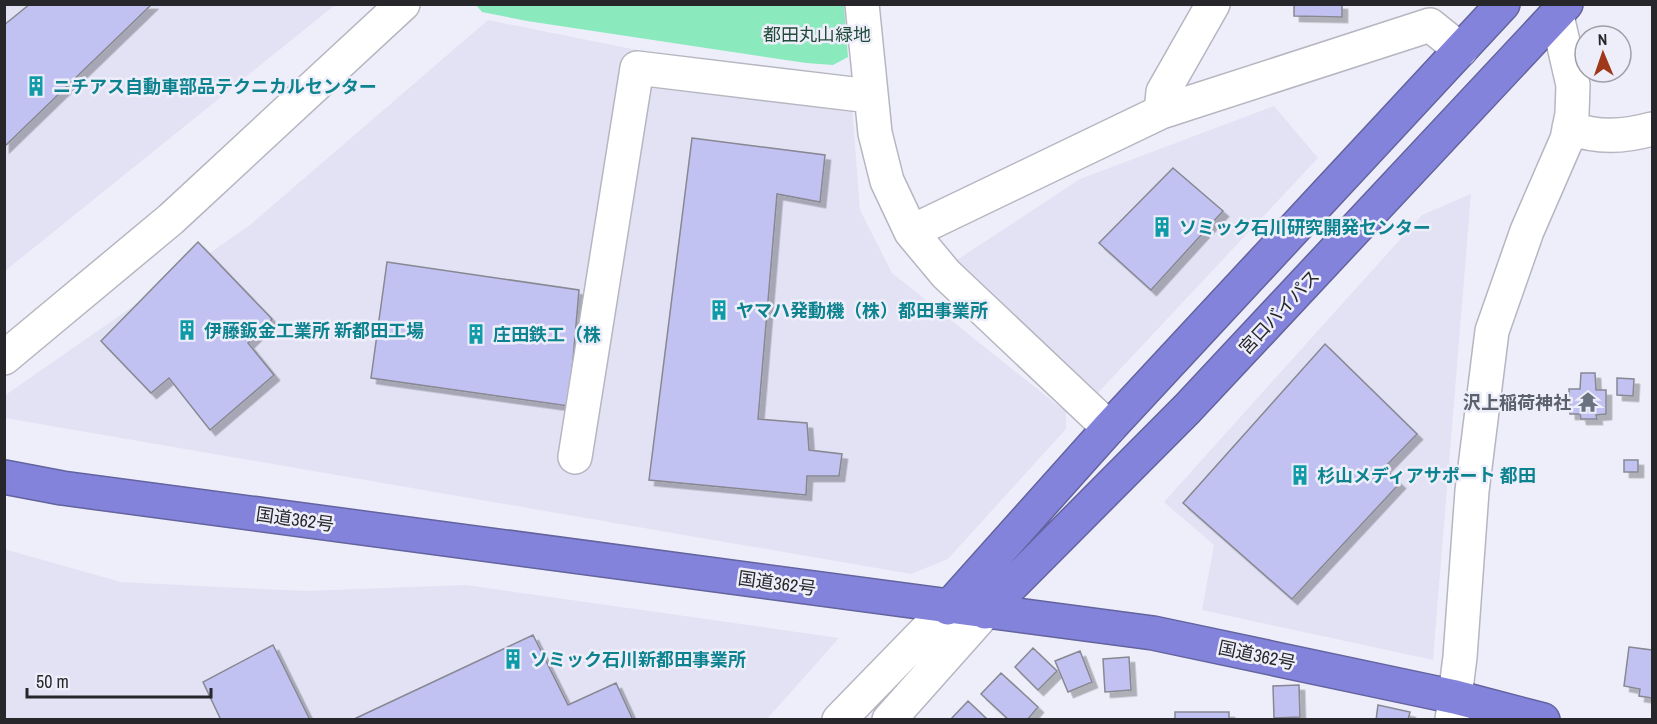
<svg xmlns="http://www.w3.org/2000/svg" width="1657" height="724" viewBox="0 0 1657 724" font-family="'Archivo Narrow','Noto Sans JP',sans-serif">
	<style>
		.built { fill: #e3e2f5 }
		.green { fill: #8aeabe }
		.building { fill: #c2c2f2; stroke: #878892; stroke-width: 1.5; filter: url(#shadow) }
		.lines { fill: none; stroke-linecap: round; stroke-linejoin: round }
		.minor-casing { stroke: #b6b6c1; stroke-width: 36 }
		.highway-casing { stroke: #63639e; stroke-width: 36 }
		.minor { stroke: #fff; stroke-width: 33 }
		.highway { stroke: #8483dc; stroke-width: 33 }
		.labels { text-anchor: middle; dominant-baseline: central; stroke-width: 5; stroke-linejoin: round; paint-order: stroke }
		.park-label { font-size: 18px; fill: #224c3a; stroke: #eeeefa }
		.culture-label { font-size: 18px; font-weight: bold; fill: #0d838f; stroke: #eeeefa; text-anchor: start }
		.street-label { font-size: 18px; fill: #27272b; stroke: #eeeefa }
		.worship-label { font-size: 18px; font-weight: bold; fill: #5b616d; stroke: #eeeefa; text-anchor: end }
	</style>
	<defs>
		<filter id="shadow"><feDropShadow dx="5.5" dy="5.5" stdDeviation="0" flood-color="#0004"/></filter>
	</defs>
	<rect width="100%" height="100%" fill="#eeeefa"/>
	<!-- built -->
	<path class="built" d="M5,5H335L5,271Z
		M488,20L851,93L860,210L892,273L1066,412V429L948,559L911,574L5,418L4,396L250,225Z
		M1274,106L1318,158L1095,396L954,262L1080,179Z
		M1471,194L1433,660L1202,610L1214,545L1164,502L1422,215Z
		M4,549L121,582L304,591L466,585L839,638L767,719H5Z"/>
	<!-- green -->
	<path class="green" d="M476,5H844L848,57L833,65L806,63L527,21L482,12Z"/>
	<!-- building -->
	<path class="building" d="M30,4H152L4,147V25Z
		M1294,4H1342V17L1294,16Z
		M692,138L825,155L820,202L777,194L758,419L807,423L809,450L842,454L839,476H807L806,495L649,480Z
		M1173,168L1223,211L1151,290L1099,243Z
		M198,242L272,319L248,343L274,375L210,430L169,378L151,393L101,341Z
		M387,262L579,290L569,406L371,378Z
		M1325,344L1417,434L1384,468L1400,483L1292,599L1183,503Z
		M1581,373H1595L1596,390H1606V414L1596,415L1597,419H1581L1580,414H1570L1569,389H1580Z
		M1617,378L1634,379L1633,396L1617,395Z
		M1624,460H1638V472H1624Z
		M533,635L568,705L616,683L633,720H352Z
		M273,645L310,720H221L203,682Z
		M1629,647L1652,650V698L1639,696L1640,689L1624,686Z
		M1033,648L1057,671L1038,690L1015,667Z
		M1080,651L1092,682L1068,692L1055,661Z
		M1129,657L1131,690L1105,692L1103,659Z
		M1001,673L1038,707L1027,720H1009L981,694Z
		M1299,685L1300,717L1274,718L1273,686Z
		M968,701L988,720H950Z
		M1378,705L1410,712L1408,720H1376Z
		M1175,712H1229V720H1175Z"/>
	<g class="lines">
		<!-- minor casing -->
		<g class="minor-casing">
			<path id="minor" d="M862,4L875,133L887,181L911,232L946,274L1109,428
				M1161,112L1163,92L1213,4
				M1569,128C1598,138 1623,137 1652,129
				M911,232L1161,112L1430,25L1461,50
				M4,358L171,219L403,4
				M575,457L637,68L870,96
				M839,720L948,608
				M889,720L985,612
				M1452,720L1460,657L1472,491L1492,331L1527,231L1567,139L1572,114L1573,85L1557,16"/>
		</g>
		<!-- highway casing -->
		<g class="highway-casing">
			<path id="highway" d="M4,477L62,488L1153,633L1455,697L1543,720
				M948,608L1109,428L1503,4
				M985,612L1187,409L1566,4"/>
		</g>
		<!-- minor -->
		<use href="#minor" class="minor"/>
		<!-- highway -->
		<use href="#highway" class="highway"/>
	</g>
	<!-- icons -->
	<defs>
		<g id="building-bare" transform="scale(1.62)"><path d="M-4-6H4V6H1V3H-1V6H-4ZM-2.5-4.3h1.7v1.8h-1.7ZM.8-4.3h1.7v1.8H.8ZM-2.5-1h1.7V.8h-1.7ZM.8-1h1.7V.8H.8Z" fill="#0f9aa8" stroke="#eeeefa" stroke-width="2.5" paint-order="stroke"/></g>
		<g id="temple-bare" transform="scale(1.62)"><path d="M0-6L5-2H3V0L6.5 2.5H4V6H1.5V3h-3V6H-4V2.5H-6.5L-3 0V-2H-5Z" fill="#6b7280" stroke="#eeeefa" stroke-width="2.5" paint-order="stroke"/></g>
	</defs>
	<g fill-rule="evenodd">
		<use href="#building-bare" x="36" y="86"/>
		<use href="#building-bare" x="1162" y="227"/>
		<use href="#building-bare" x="719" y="310"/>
		<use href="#building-bare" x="187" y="330"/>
		<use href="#building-bare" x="476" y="334"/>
		<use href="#temple-bare" x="1588" y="402"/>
		<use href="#building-bare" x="1300" y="475"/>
		<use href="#building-bare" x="513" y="659"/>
	</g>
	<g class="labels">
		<!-- park labels -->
		<g class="park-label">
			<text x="817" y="34">都田丸山緑地</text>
		</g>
		<!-- culture labels -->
		<g class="culture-label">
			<text x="53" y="86">ニチアス自動車部品テクニカルセンター</text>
			<text x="1179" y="227">ソミック石川研究開発センター</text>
			<text x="736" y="310">ヤマハ発動機（株）都田事業所</text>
			<text x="204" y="330">伊藤鈑金工業所 新都田工場</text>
			<text x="493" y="334">庄田鉄工（株</text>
			<text x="1317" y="475">杉山メディアサポート 都田</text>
			<text x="530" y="659">ソミック石川新都田事業所</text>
		</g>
		<!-- street labels -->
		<g class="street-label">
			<text transform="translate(1279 312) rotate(-47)">宮口バイパス</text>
			<text transform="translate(295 519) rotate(8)">国道362号</text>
			<text transform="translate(777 583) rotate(8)">国道362号</text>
			<text transform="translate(1257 655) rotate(12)">国道362号</text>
		</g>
		<!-- worship labels -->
		<g class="worship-label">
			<text x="1571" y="402">沢上稲荷神社</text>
		</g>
	</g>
	<!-- border -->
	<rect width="1657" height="724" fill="none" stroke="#27272b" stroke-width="12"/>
	<!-- north arrow -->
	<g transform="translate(1603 54) rotate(358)"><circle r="28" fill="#eeeefa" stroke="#9e9ea7" stroke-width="1.5"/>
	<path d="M0-4.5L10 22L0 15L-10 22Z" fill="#9f3819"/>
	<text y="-9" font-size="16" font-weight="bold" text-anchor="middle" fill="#27272b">N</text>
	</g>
	<!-- scale -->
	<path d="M27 688v9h184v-9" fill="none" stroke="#27272b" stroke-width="3"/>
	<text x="36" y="688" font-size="18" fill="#27272b" stroke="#eeeefa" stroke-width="4.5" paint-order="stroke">50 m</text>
</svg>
